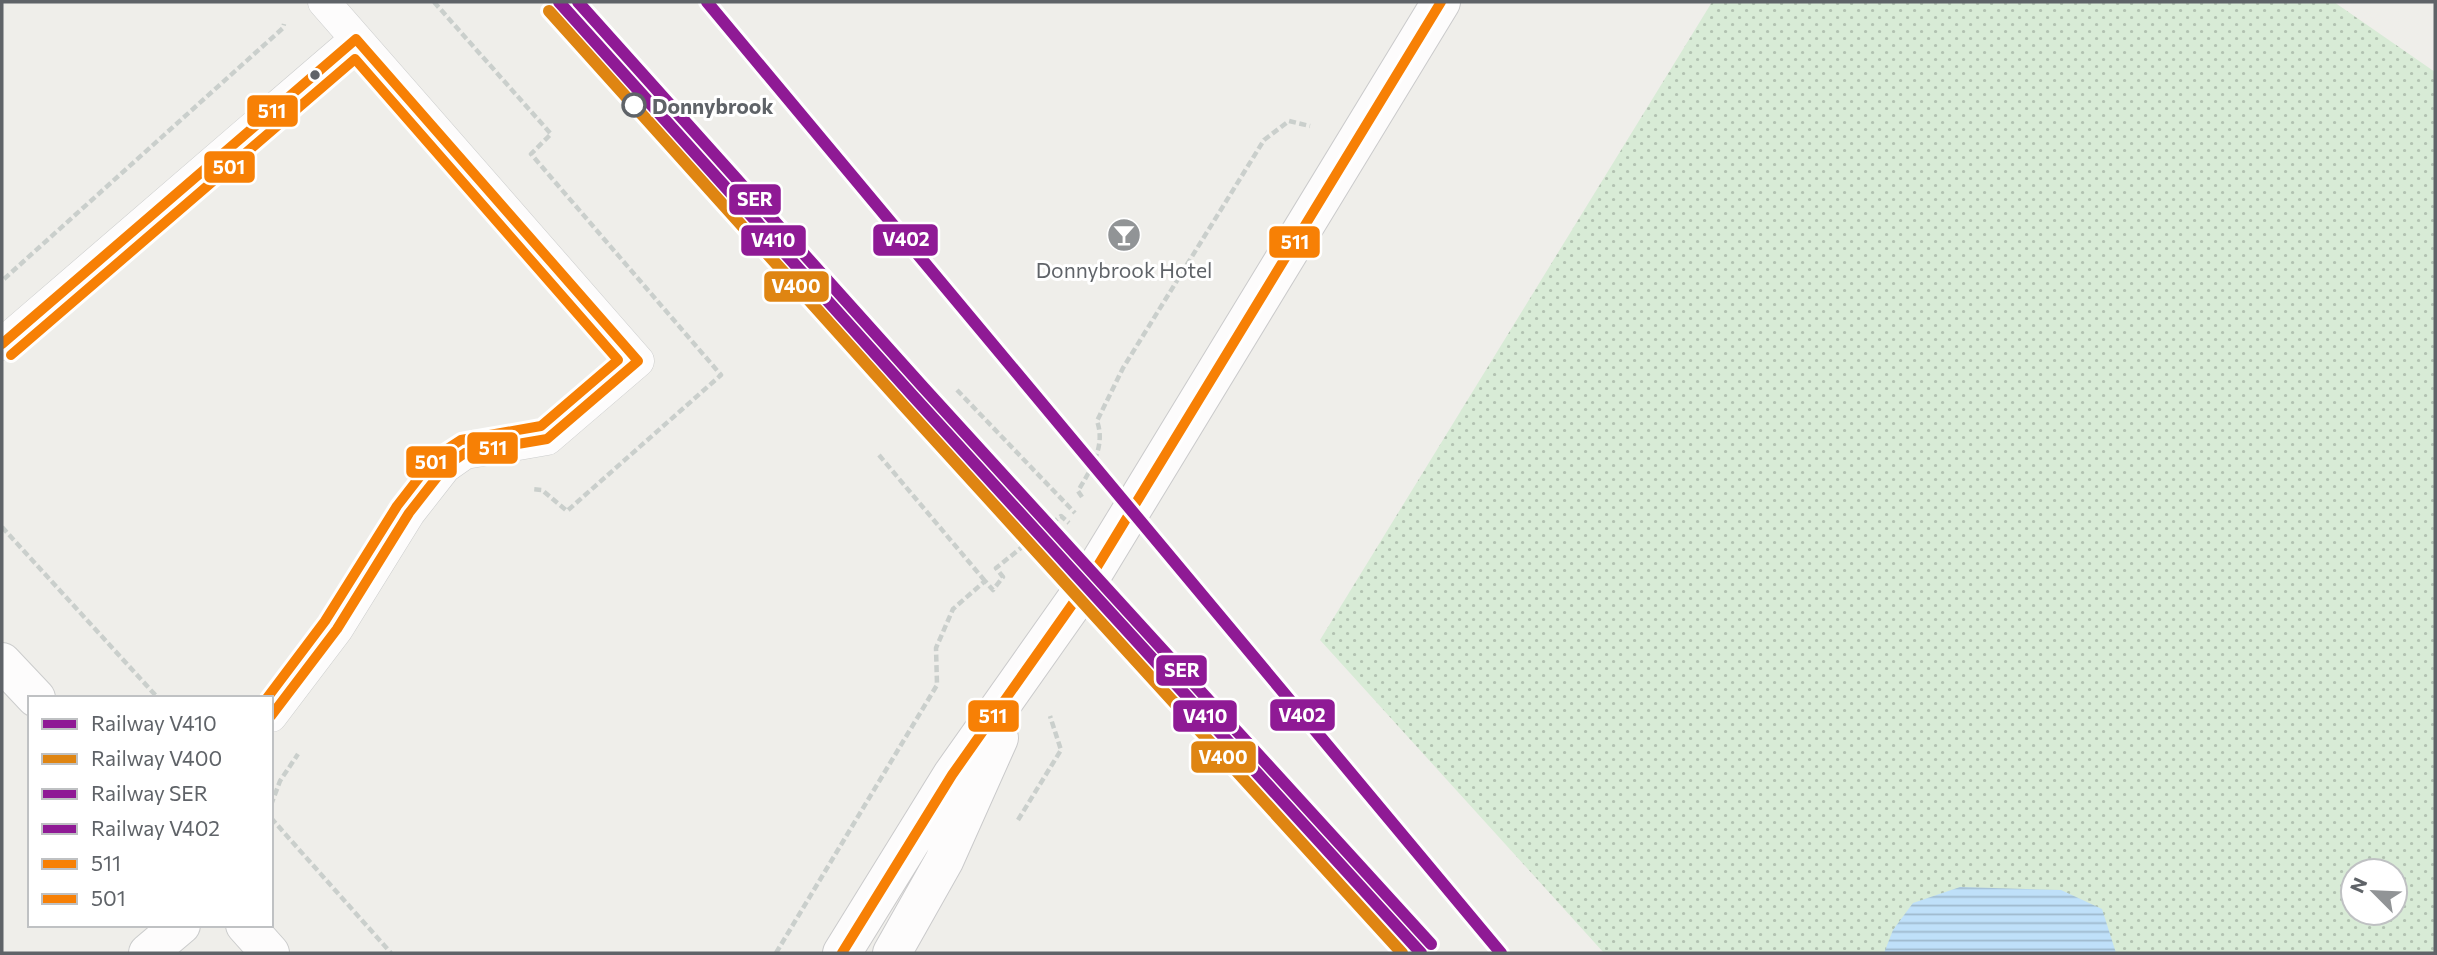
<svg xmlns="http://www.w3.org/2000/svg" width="2437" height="955" viewBox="0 0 2437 955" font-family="Commissioner,sans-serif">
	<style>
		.grass { fill: url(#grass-dots); fill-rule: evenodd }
		.water { fill: url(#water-rules) }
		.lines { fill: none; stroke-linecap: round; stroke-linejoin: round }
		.service-casing { stroke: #cbcccc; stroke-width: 33 }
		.minor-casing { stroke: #cbcccc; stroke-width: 40 }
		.tertiary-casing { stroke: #cbcccc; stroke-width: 40 }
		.secondary-casing { stroke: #cacacb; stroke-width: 40 }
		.path { stroke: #cacfcc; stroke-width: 4.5; stroke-dasharray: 7 3.5; stroke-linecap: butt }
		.service { stroke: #fdfcfc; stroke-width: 32 }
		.minor { stroke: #fdfcfc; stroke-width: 38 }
		.tertiary { stroke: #fdfcfc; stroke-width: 38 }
		.secondary { stroke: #fdfcfc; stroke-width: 38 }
		.bus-1-casing { stroke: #fff; stroke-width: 16 }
		.bus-2-casing { stroke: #fff; stroke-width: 16 }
		.bus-1 { stroke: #f78005; stroke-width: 10 }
		.bus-2 { stroke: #f78005; stroke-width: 10 }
		.rail-1-casing { stroke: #fff; stroke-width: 18 }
		.rail-2-casing { stroke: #fff; stroke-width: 18 }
		.rail-3-casing { stroke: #fff; stroke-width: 18 }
		.rail-4-casing { stroke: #fff; stroke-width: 18 }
		.rail-1 { stroke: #8f1a95; stroke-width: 12 }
		.rail-2 { stroke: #df8512; stroke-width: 12 }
		.rail-3 { stroke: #8f1a95; stroke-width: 12 }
		.rail-4 { stroke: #8f1a95; stroke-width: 12 }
		.bus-dot { fill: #5f6368; stroke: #fff; stroke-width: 2.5 }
		.stop-dot { fill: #fff; stroke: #5f6368; stroke-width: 3.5 }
		.labels { text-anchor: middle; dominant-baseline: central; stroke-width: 6; stroke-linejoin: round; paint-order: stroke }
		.stop-label { font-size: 21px; font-weight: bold; fill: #5f6368; stroke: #fff; text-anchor: start }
		.poi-label { font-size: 21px; fill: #5f6368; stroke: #fff }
		.line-badge { stroke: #fff; stroke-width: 2.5 }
		.badge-label { font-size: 19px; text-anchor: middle; font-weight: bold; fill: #fff }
	</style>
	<defs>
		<pattern id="grass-dots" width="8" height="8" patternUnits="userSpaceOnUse" patternTransform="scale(1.75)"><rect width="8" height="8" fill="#d8ebd6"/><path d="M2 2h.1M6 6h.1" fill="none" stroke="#b2c2b1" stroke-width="1.8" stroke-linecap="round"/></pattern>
		<pattern id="water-rules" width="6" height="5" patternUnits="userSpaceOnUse" patternTransform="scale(1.75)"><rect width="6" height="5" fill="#bfe0f9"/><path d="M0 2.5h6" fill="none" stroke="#9eb9cd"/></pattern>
	</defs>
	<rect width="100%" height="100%" fill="#efeeea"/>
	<!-- grass -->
	<path class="grass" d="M1712,2H2334L2435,72V953H1604L1320,640ZM2353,871H2395V913H2353Z"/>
	<!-- water -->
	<path class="water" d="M1960,887L2061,890L2102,909L2116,953H1884L1893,930L1913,903Z"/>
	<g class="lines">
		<!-- service casing -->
		<g class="service-casing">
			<path id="service" d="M2,344L356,39
				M271,716L337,629L409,513L445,467L465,453L547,439L638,361L324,2"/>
		</g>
		<!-- minor casing -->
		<g class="minor-casing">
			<path id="minor" d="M148,953L181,925"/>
		</g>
		<!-- tertiary casing -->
		<g class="tertiary-casing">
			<path id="tertiary" d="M2,662L36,698
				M245,925L270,953"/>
		</g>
		<!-- secondary casing -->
		<g class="secondary-casing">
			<path id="secondary" d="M842,953L952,775L1086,585L1441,2
				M892,953L944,861L999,738"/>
		</g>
		<!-- path -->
		<path class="path" d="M434,2L551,134L531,154L721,375L567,511L542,490L531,489
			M4,279L283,28L284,24
			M957,390L1075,513
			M879,455L985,581
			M1082,497L1078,491C1091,469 1106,446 1097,421L1123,368L1264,140L1289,121L1310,126
			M2,527L158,698
			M271,805L280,781L298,754
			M271,818L391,953
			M1018,820L1061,750L1050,716
			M776,953L937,685L936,648L953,609L985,581L993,590L1003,577L996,568L1061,516L1069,523"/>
		<!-- service -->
		<use href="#service" class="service"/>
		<!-- minor -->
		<use href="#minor" class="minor"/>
		<!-- tertiary -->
		<use href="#tertiary" class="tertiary"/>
		<!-- secondary -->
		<use href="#secondary" class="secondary"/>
		<!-- bus-1 casing -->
		<g class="bus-1-casing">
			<path id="bus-1" d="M2,344L356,39L638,361L547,439L465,453L445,467L409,513L337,629L271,716
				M842,953L952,775L1086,585L1441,2"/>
		</g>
		<!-- bus-2 casing -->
		<g class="bus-2-casing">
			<path id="bus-2" d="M11,355L355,59L618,360L541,426L461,440L435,457L397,506L325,621L267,698"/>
		</g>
		<!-- bus-1 -->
		<use href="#bus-1" class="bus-1"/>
		<!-- bus-2 -->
		<use href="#bus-2" class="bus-2"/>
		<!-- rail-1 casing -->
		<g class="rail-1-casing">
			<path id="rail-1" d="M559,2L914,397L1421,953"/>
		</g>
		<!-- rail-2 casing -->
		<g class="rail-2-casing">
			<path id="rail-2" d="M549,11L904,406L1402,953"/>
		</g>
		<!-- rail-3 casing -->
		<g class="rail-3-casing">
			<path id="rail-3" d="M578,2L924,388L1431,944"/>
		</g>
		<!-- rail-4 casing -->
		<g class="rail-4-casing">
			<path id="rail-4" d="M707,2L1501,953"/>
		</g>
		<!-- rail-1 -->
		<use href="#rail-1" class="rail-1"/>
		<!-- rail-2 -->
		<use href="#rail-2" class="rail-2"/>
		<!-- rail-3 -->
		<use href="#rail-3" class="rail-3"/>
		<!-- rail-4 -->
		<use href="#rail-4" class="rail-4"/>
	</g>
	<!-- icons -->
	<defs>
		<g id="bar-disc" transform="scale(1.75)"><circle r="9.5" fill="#919496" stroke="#fff"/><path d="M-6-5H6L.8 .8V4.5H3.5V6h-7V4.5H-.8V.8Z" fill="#fff"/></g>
	</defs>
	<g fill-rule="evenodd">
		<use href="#bar-disc" x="1124" y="235"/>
	</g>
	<!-- markers -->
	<circle class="bus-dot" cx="315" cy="75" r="6"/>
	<circle class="stop-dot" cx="634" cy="105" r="11"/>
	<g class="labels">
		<!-- stop labels -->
		<g class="stop-label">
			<text x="652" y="105">Donnybrook</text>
		</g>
		<!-- poi labels -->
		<g class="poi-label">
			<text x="1124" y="269">Donnybrook Hotel</text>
		</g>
	</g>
	<g class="line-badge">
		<rect x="246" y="94" width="53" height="34" rx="7" fill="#f78005"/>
		<rect x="203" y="150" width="53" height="34" rx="7" fill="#f78005"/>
		<rect x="728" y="183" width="54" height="33" rx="7" fill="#8f1a95"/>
		<rect x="872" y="223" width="67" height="34" rx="7" fill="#8f1a95"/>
		<rect x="740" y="224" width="67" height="33" rx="7" fill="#8f1a95"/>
		<rect x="1268" y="225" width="53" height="34" rx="7" fill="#f78005"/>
		<rect x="763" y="270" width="67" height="33" rx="7" fill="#df8512"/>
		<rect x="466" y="431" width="53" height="34" rx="7" fill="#f78005"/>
		<rect x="405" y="445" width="53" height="34" rx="7" fill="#f78005"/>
		<rect x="1155" y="654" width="53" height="33" rx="7" fill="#8f1a95"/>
		<rect x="1269" y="698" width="67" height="34" rx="7" fill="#8f1a95"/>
		<rect x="1172" y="699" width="66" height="34" rx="7" fill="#8f1a95"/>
		<rect x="967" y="699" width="53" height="34" rx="7" fill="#f78005"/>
		<rect x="1190" y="740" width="67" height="34" rx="7" fill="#df8512"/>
	</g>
	<g class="badge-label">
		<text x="272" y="118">511</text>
		<text x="229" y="174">501</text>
		<text x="755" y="206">SER</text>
		<text x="906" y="246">V402</text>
		<text x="773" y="247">V410</text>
		<text x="1295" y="249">511</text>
		<text x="796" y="293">V400</text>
		<text x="493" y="455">511</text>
		<text x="431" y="469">501</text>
		<text x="1182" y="677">SER</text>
		<text x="1302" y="722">V402</text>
		<text x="1205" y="723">V410</text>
		<text x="993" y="723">511</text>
		<text x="1223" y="764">V400</text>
	</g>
	<!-- border -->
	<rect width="2437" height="955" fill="none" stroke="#5f6368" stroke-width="7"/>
	<!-- legend -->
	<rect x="28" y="696" width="245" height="231" fill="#ffffff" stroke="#bfc1c3" stroke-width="2"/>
	<rect x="42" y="719" width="35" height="10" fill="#8f1a95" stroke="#bfc1c3" stroke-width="2"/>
	<text x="91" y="731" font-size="21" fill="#5f6368">Railway V410</text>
	<rect x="42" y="754" width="35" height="10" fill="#df8512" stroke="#bfc1c3" stroke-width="2"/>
	<text x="91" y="766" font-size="21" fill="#5f6368">Railway V400</text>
	<rect x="42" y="789" width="35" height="10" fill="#8f1a95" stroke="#bfc1c3" stroke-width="2"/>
	<text x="91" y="801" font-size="21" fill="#5f6368">Railway SER</text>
	<rect x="42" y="824" width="35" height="10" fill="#8f1a95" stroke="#bfc1c3" stroke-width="2"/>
	<text x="91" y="836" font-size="21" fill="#5f6368">Railway V402</text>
	<rect x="42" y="859" width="35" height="10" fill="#f78005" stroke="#bfc1c3" stroke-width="2"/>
	<text x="91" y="871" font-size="21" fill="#5f6368">511</text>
	<rect x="42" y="894" width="35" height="10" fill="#f78005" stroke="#bfc1c3" stroke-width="2"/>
	<text x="91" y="906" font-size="21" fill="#5f6368">501</text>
	<!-- north arrow -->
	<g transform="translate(2374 892) rotate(294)"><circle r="33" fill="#ffffff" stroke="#bfc1c3" stroke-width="2"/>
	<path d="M0-5L12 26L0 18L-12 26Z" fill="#919496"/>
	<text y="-10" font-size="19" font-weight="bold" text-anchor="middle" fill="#5f6368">N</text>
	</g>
</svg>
